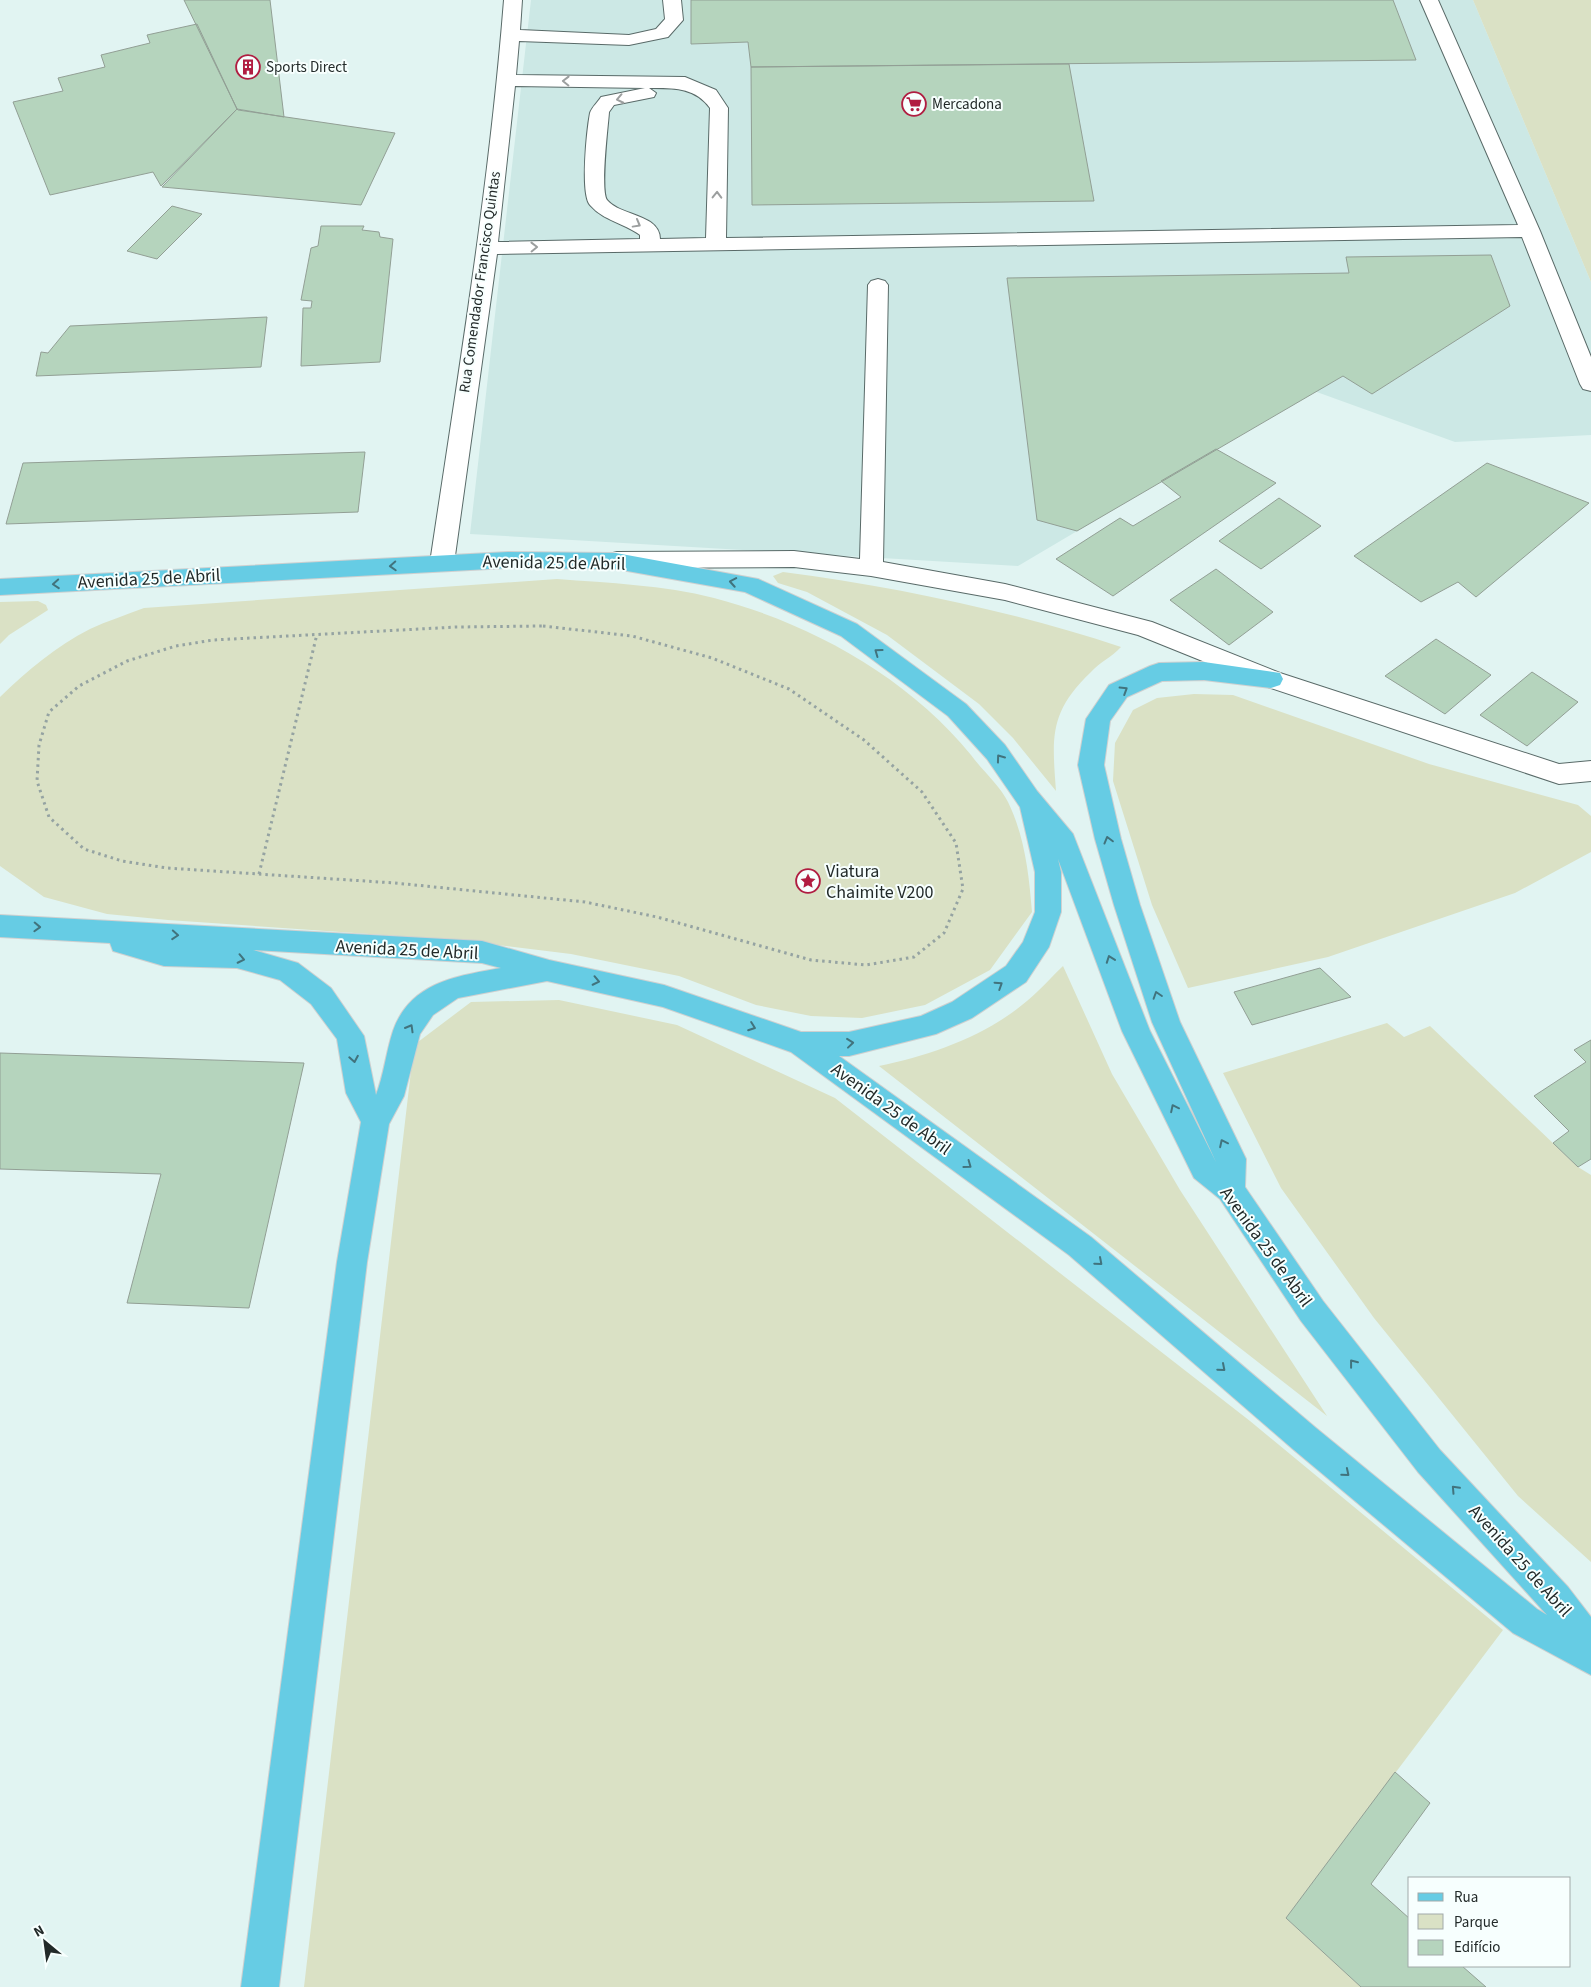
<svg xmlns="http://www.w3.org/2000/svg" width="1591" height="1987" viewBox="0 0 1591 1987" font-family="'Source Sans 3',sans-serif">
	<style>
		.built { fill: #cce8e5 }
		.green { fill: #dae1c5 }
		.building { fill: #b5d4bd; stroke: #929f95 }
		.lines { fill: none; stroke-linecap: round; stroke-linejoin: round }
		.minor-casing { stroke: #596a68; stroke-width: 2 }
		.major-casing { stroke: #ced0d0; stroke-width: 2 }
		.path { stroke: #95a3a2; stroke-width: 3; stroke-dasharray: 2.5 4; stroke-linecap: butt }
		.minor { fill: #fff; fill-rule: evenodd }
		.major { fill: #66cce4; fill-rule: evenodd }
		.oneway { stroke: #9c9f9f }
		.oneway2 { stroke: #41737d }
		.labels { text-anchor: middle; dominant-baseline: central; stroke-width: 4; stroke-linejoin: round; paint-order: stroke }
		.far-poi-label { font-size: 15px; fill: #222a29; stroke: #f7fffe; text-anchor: start }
		.far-street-label { font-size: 15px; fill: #222a29; stroke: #f7fffe }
		.street-label { font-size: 18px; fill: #222a29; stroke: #f7fffe }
		.poi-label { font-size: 18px; fill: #222a29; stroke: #f7fffe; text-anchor: start }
	</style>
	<rect width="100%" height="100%" fill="#e1f4f2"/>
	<!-- built -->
	<path class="built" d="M531,0H1473L1591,282V435L1455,442L1314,391L1018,566L470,534Z"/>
	<!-- green -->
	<path class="green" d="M1473,0H1591V282Z
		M783,572C897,587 1012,611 1121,647C1112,657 1100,662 1091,672C1049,712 1052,737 1056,791L1013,738L979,704L887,635L807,592L778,583L773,576Z
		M557,579C609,583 663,585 714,598C810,623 908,677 971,755C982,770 1000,786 1008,802C1025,837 1029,875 1032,912L990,970L925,1005L862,1018L811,1016L756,1005L679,976L571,954L456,940L168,920L107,914L44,897L0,866V697C27,671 56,646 90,629C107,621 126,615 144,608Z
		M38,601L46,605L48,610L9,635L0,644V602Z
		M1194,694L1233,695L1429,764L1578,805L1591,816V852L1515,893L1328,957L1188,988L1152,905L1113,781L1115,743L1133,710L1157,698Z
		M1063,966L1112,1074L1180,1190L1327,1416L879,1066C936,1054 995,1033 1038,991C1047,983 1054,974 1063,966Z
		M559,1000L677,1025L835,1098L1250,1421L1503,1630L1286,1918L1361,1987H304L414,1045L471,1002Z
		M1387,1023L1404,1037L1430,1026L1578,1167L1591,1175V1562L1518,1496L1374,1318L1281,1188L1223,1073Z"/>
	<!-- building -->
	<path class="building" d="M184,0H270L284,117L237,109Z
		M691,0H1393L1416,60L751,67L748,42L691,44Z
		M197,24L237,109L161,186L153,172L50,195L13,102L63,91L58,78L105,67L101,55L150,43L147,35Z
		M1069,64L1094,201L752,205L751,67Z
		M237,109L238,110L395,133L361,205L162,187Z
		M172,206L202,214L157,259L127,251Z
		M321,226H364L362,230L379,232L380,237L393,239L380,362L301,366L303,308H311L312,301L301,300L311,248L318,246Z
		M1491,255L1510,306L1372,394L1343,376L1077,531L1037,520L1007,278L1349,273L1346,257Z
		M267,317L261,367L36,376L41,352L48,353L70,326Z
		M1216,449L1276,483L1113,596L1056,559L1120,518L1133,526L1181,497L1161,481Z
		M365,452L358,512L6,524L23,463Z
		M1487,463L1589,503L1476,597L1458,582L1421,602L1354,556Z
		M1279,498L1321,526L1261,569L1219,541Z
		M1216,569L1273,612L1229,645L1170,600Z
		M1436,639L1491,675L1445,714L1385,676Z
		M1532,672L1578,702L1527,746L1480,715Z
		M1320,968L1351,997L1252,1025L1234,992Z
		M1591,1040V1159L1578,1167L1553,1143L1569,1131L1534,1096L1586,1062L1574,1050Z
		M0,1053L304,1063L249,1308L127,1303L161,1174L0,1169Z
		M1395,1772L1430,1803L1371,1884L1410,1919V1966H1462L1486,1987H1361L1286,1918Z"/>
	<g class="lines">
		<!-- minor casing -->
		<g class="minor-casing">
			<path id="minor" d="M504,0H522L520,30L629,35L656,29L665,19L663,0H681L683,20L668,37L629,45L519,41L516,75L685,77L716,90L728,108L726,238L1518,225L1420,0H1438L1540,231L1591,357V391L1583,389L1580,384L1522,237L497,254L454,563L450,569L442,571L434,569L430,563C458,375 489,190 504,0ZM515,86L645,88L601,97C598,102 592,107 590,113C587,129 580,194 590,205C604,221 624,223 640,235V239L498,242ZM649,88C673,88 695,87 710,108L706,238L660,239C660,214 620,216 607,200C600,190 608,127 609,112L614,105L654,97L656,93Z
				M878,279L885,281L888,285L883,562L1005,584L1152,622L1280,673L1559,764L1591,761V781L1559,784L1262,685L1138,635L1005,600L871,576L794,567L617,568L609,566L605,560L609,554L617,552L794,551L860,559L868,285L871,281Z"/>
		</g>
		<!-- major casing -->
		<g class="major-casing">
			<path id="major" d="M508,552L616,553L758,579L857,624L966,704L1005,745L1037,791L1073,834L1150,1031L1216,1162L1152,1022L1114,905L1095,839L1078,765L1086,719L1109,685L1150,666L1159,663L1204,662L1280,673L1283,679L1280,685L1271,688L1204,680L1162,681L1127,697L1110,721L1104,765L1121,839L1140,905L1180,1022L1246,1159L1245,1187L1323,1301L1440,1450L1568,1587L1591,1617V1675L1513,1633L1294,1450L1069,1255L791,1052L663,1007L547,981L458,998L433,1015L420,1034L404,1096L389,1124L367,1262L279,1987H241L337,1262L361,1122L346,1093L337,1039L311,1004L280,980L237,968L164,966L113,951L110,943L0,937V915L482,941L549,960L664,985L801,1032H849L921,1016L952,1002L1006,966L1023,942L1035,912V872L1020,807L987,759L948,716L841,636L745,592L616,569L508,568L0,595V579ZM1058,859L1122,1031L1194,1178L1220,1199L1301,1321L1418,1472L1547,1615L1537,1609L1316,1428L1091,1237L839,1056H849L936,1034L972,1018L1026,982L1049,947L1061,912V872ZM253,950L482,963L501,968C457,976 410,982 393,1031C386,1052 384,1075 376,1095L364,1036L331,988L298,963Z"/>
		</g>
		<!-- path -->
		<path class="path" d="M543,626L632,636L712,658L789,689L864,740L922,792L956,843L963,889L944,933L914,957L866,965L811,960L657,917L585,902L395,883L167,868L122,861L84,849L49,817L37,781L39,745L49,712L79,686L127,661L176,646L213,640L457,627Z
			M259,874L317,634"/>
		<!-- minor -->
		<use href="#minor" class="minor"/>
		<!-- major -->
		<use href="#major" class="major"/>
	</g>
	<!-- one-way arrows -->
	<defs><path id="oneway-chevron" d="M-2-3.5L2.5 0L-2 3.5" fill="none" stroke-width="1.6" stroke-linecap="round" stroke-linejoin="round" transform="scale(1.25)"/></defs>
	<g class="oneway">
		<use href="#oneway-chevron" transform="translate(566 81) rotate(-179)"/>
		<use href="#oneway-chevron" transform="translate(620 99) rotate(168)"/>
		<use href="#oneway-chevron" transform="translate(717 195) rotate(-89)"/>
		<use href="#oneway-chevron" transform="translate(637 224) rotate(29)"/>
		<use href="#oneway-chevron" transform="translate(534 247) rotate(-1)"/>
	</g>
	<g class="oneway2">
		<use href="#oneway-chevron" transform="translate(393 566) rotate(177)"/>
		<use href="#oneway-chevron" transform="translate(733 582) rotate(-170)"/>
		<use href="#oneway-chevron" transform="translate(56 584) rotate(176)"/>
		<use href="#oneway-chevron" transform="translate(878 652) rotate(-144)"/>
		<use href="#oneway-chevron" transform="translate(1124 690) rotate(-32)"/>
		<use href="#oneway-chevron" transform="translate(1000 758) rotate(-126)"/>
		<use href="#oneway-chevron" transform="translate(1108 840) rotate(-105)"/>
		<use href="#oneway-chevron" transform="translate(37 927) rotate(2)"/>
		<use href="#oneway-chevron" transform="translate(175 935) rotate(4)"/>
		<use href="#oneway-chevron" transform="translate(241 959) rotate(12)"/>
		<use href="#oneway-chevron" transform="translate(1110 959) rotate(-110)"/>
		<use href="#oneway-chevron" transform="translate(596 981) rotate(12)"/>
		<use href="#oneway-chevron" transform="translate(999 985) rotate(-33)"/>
		<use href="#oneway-chevron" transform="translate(1157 995) rotate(-108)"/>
		<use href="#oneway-chevron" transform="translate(752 1027) rotate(20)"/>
		<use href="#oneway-chevron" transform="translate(410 1028) rotate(-60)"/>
		<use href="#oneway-chevron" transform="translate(850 1043) rotate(-6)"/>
		<use href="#oneway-chevron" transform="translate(354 1059) rotate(80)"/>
		<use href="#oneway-chevron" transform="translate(1174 1108) rotate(-116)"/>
		<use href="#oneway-chevron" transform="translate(1223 1143) rotate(-116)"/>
		<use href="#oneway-chevron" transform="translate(968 1165) rotate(36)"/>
		<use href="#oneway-chevron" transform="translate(1099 1262) rotate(41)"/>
		<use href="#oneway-chevron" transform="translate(1353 1363) rotate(-128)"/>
		<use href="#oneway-chevron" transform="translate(1222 1368) rotate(41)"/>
		<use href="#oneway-chevron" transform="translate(1346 1473) rotate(40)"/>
		<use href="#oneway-chevron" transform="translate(1455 1489) rotate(-133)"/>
	</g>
	<!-- icons -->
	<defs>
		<g id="building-ring" transform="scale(1.25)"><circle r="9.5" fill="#f7fffe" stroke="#b01d41" stroke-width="1.5"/><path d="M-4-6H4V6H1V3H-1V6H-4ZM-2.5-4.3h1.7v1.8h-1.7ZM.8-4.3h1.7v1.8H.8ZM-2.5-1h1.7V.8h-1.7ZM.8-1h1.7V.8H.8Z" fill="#b01d41"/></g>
		<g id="supermarket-ring" transform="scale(1.25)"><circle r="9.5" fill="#f7fffe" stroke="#b01d41" stroke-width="1.5"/><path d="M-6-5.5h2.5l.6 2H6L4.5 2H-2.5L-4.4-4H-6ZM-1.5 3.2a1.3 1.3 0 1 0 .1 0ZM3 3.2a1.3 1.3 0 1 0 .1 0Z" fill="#b01d41"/></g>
		<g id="sight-ring" transform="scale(1.25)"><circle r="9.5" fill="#f7fffe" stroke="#b01d41" stroke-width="1.5"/><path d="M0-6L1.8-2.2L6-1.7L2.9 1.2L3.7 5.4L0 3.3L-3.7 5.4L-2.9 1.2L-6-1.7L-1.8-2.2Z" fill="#b01d41"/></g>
	</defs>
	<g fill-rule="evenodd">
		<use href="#building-ring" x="248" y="67"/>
		<use href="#supermarket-ring" x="914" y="104"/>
		<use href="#sight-ring" x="808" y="881"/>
	</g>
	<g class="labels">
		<!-- far-poi labels -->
		<g class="far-poi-label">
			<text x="266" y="67">Sports Direct</text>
			<text x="932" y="104">Mercadona</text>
		</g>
		<!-- far-street labels -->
		<g class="far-street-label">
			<text transform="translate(480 282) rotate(-82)">Rua Comendador Francisco Quintas</text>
		</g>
		<!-- street labels -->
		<g class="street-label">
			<text transform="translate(554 563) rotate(1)">Avenida 25 de Abril</text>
			<text transform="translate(149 579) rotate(-3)">Avenida 25 de Abril</text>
			<text transform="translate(407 950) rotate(3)">Avenida 25 de Abril</text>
			<text transform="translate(891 1109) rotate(36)">Avenida 25 de Abril</text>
			<text transform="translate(1266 1247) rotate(54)">Avenida 25 de Abril</text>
			<text transform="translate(1520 1561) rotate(48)">Avenida 25 de Abril</text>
		</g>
		<!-- poi labels -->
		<g class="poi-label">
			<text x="826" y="871">Viatura<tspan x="826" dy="21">Chaimite V200</tspan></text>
		</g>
	</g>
	<!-- legend -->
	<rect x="1408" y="1877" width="162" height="90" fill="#f7fffe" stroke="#a2aaa9"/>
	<rect x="1418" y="1893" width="25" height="8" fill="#66cce4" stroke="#a2aaa9"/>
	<text x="1454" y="1902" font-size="15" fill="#222a29">Rua</text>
	<rect x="1418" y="1914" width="25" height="15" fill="#dae1c5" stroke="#a2aaa9"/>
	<text x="1454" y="1927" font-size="15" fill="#222a29">Parque</text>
	<rect x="1418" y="1940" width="25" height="15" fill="#b5d4bd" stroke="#a2aaa9"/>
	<text x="1454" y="1952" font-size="15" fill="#222a29">Edifício</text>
	<!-- north arrow -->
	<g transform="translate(45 1942) rotate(331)" stroke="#f7fffe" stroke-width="4" paint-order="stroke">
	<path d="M0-4L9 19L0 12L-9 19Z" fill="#222a29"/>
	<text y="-8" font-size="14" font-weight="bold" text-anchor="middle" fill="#222a29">N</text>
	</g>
</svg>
